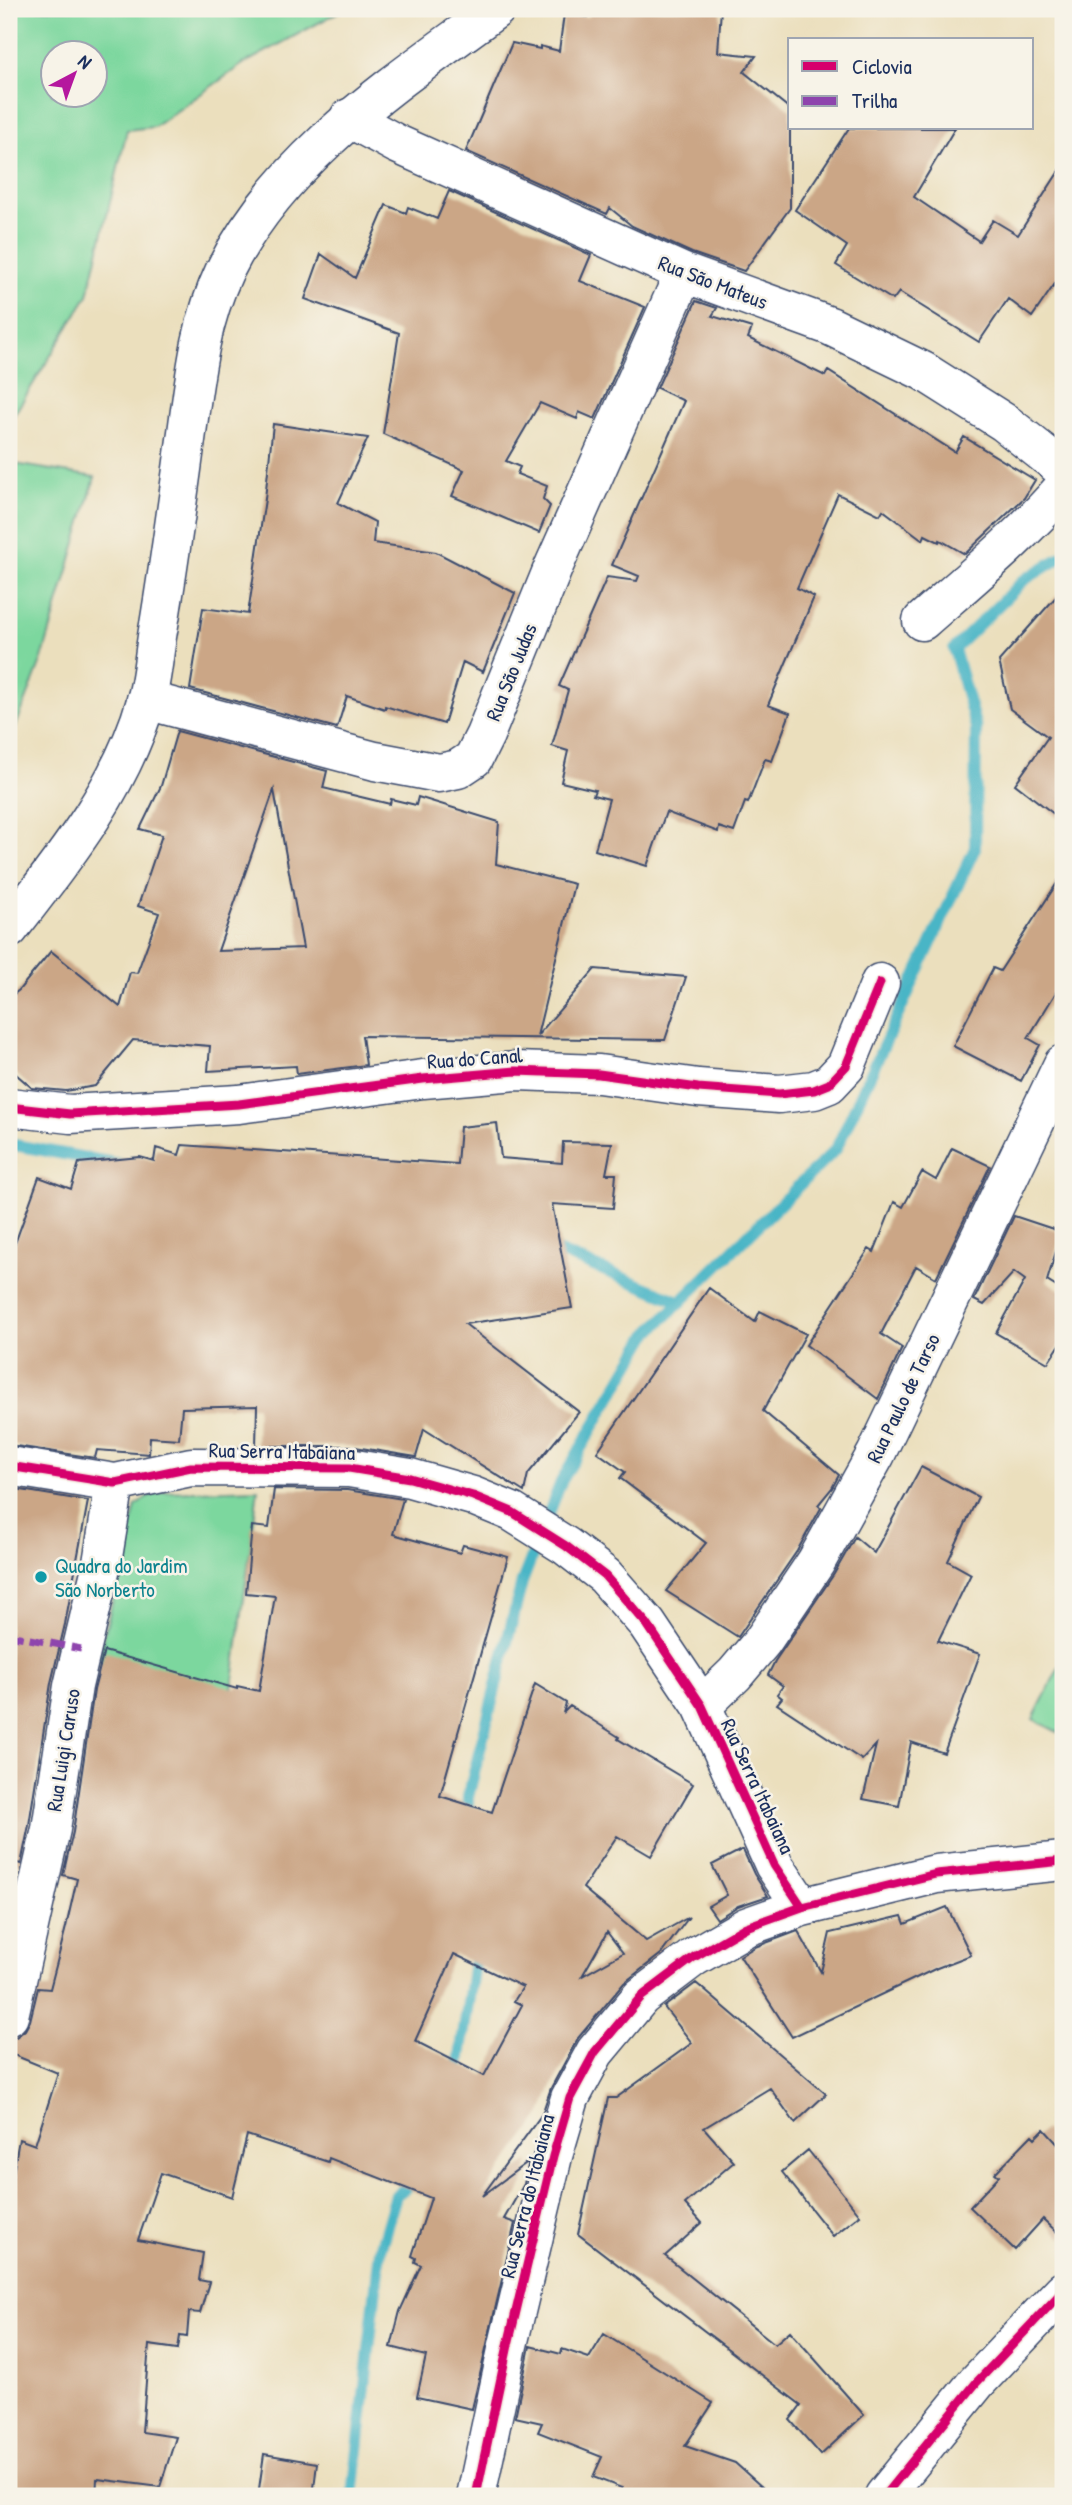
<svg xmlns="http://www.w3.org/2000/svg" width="1072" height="2505" viewBox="0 0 1072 2505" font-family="'Patrick Hand',sans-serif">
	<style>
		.green { fill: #7cd79e; stroke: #4c837e; stroke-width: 2; fill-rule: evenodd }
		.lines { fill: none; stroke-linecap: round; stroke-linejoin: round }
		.stream { stroke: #4ab5c6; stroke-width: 12 }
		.building { fill: #cba686; fill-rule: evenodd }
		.minor-casing { stroke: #3a496c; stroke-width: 41 }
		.secondary-casing { stroke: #3a496c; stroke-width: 41 }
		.minor { stroke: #fff; stroke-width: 38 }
		.secondary { stroke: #fff; stroke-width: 38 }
		.quiet { stroke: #8e44ad; stroke-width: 7; stroke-dasharray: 14 7; stroke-linecap: butt }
		.cycleway-casing { stroke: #f7f3e8; stroke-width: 13 }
		.cycleway { stroke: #d6006c; stroke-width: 9 }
		.culture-dot { fill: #0f9aa8; stroke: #f7f3e8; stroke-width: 2.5 }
		.labels { text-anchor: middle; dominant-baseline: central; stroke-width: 5; stroke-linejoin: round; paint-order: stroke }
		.street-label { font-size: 21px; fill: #1b2f5e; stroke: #f7f3e8 }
		.culture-label { font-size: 21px; fill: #0d838f; stroke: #f7f3e8; text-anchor: start }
	</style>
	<rect width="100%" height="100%" fill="#f7f3e8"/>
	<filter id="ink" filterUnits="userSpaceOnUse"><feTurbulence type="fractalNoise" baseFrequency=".0143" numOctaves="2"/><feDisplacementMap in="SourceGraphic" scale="14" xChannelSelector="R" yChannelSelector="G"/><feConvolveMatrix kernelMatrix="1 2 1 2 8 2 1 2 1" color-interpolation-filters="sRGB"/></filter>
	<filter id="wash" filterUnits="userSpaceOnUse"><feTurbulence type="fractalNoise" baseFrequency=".00686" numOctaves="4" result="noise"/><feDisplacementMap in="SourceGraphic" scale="28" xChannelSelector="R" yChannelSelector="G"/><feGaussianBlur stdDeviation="1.57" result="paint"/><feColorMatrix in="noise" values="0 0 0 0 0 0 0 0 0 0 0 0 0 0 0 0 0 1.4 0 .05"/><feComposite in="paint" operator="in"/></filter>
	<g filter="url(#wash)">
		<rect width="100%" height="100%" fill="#ebdfbd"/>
		<!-- green -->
		<path class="green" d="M9,9H344L243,64L154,127L127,130L88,295L9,423ZM52,52H94V94H52Z
			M9,463L95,477L42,659L9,744Z
			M258,1489L232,1689L98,1660L136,1506L147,1497L164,1492Z
			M1063,1659V1735L1033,1719Z"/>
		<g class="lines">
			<!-- stream -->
			<path class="stream" d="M9,1144L119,1164
				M545,1246L681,1302
				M467,1820L468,1797L522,1582L561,1482L647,1335L836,1149L975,848L976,728L954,649L1024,580L1063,556
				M457,2077L476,1949
				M353,2496L380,2250L396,2195L416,2180"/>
		</g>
		<g id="blocks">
			<!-- building -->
			<path class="building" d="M589,9H721L718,52L756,56L744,72L790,109V208L744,271L692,253L632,226L610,208L607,214L466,151L512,43L540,49V46L559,51L564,14L588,17Z
				M849,128H955L914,197L979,241L993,220L1018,235L1063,165V272L1032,317L1008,299L979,342L899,292L893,300L836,265L847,246L795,210Z
				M449,191L591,255L580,281L645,307L595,419L579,412L577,419L540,403L506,461L520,467L517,474L547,486L543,499L550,506L539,533L452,496L464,470L383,434L399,333L305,299L321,254L355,278L386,205L406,213L408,207L437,219Z
				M696,301L717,308L712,316L752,328L748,338L825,376L828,371L955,452L964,437L1035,480L1024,498L965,554L940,540L939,542L925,535L923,540L883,510L880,515L838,494L797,588L814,597L768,705L790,713L772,761L765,759L748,803L745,802L734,832L719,827L718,832L666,812L647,866L595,850L609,799L593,795L595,790L561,782L568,751L552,746L568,690L559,686L607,577L637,581L639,576L612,565L684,401L657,388Z
				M273,424L368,438L338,503L375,522L373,543L436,552L515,593L483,672L463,662L444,724L385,706V709L347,696L337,728L190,689L203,608L248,614L265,499Z
				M1063,589V821L1015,784L1048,737L1010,709L999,661Z
				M177,731L327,771L323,788L390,804L391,799L416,805L418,797L499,822L496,864L574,884L537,1036L595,969L686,977L665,1040L362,1036L366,1065L297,1074L296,1066L208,1071L210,1046L133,1040L95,1086L66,1091L32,1088L9,1068V998L19,990L51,951L120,1007L130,972L137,973L159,913L138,906L162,835L140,829L161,786ZM274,790L303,948L218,951Z
				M1063,874V981L1028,1038L1040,1045L1021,1081L953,1046L993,968L1000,971Z
				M497,1123L501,1158L562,1163L563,1142L612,1143L606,1174H616L613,1208L552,1204L572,1308L465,1324L579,1412L528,1474L524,1492L424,1429L416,1457L349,1446H256L257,1406L182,1408L179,1439L150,1437L149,1454L97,1450L95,1458L9,1445V1260L39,1177L71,1189L79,1163L140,1157L154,1161L156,1148L179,1155L182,1145L457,1164L460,1127Z
				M952,1148L990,1166L936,1278L916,1266L881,1334L902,1348L878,1399L806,1345L869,1249L874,1252L894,1202L903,1207L922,1172L936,1180Z
				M1014,1216L1062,1232L1047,1281L1063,1291V1340L1048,1363L996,1333L1025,1280L1014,1272L984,1305L974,1300Z
				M709,1288L755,1322L760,1311L806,1334L763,1411L839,1475L832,1488L818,1505L821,1508L797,1551L738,1637L666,1591L706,1543L620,1478L625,1472L597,1452Z
				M921,1467L978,1497L948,1561L971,1574L938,1641L980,1654L944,1753L911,1742L899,1806L863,1799L876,1745L862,1760L777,1704L782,1698L777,1694L783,1686L768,1675L775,1661L834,1574L855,1537L874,1553Z
				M9,1488L88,1501L65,1624L51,1683L29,1825L21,1864L9,1861Z
				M274,1489L347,1490L403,1499L393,1534L460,1553L463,1545L508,1557L440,1796L492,1812L535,1684L566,1703L563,1713L570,1706L619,1737L618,1739L693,1784L651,1856L617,1836L583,1888L646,1941L689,1917L661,1954L624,1983L578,2038L551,2088L542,2114L482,2196L529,2161L524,2184L504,2219L515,2223L472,2409L417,2397L426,2356L391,2347L400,2311L421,2265L415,2262L416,2258L412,2256L431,2198L329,2158L328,2162L247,2135L232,2197L161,2173L138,2240L203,2253L199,2280L209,2282L200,2313L189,2312L187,2337L180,2336L178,2349L149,2345L142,2432L176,2437L160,2487L97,2479L96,2496H9V2197L19,2139L35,2145L58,2073L9,2053V2037H16L25,2030L30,2021L38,1988L50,1989L66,1927L77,1879L63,1875L73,1832L94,1690L104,1651L237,1689V1686L259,1691L275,1596L246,1593L252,1526L269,1528ZM607,1932L623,1953L582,1976L589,1964ZM454,1954L523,1987L514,2001L522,2005L484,2076L415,2041Z
				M741,1850H743L754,1874L768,1896L738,1906L717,1919L708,1906L727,1895L712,1865Z
				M947,1907L971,1955L937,1968L792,2037L740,1956L755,1947L798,1931L821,1972L830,1933L902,1916L905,1924Z
				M696,1983L826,2094L795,2123L770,2088L704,2128L734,2162L685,2204L702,2223L665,2256L775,2344L790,2331L864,2415L821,2455L790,2420L801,2405L578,2234L608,2098H616L692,2043L664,2007Z
				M1044,2129L1063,2150V2238L1043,2219L1015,2250L970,2207L999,2176L995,2173L1032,2135L1035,2138Z
				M808,2150L860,2215L833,2236L782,2172Z
				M604,2334L713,2403L685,2446L735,2463L772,2496H620L622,2488L593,2477L602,2457L538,2432L542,2423L515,2417L530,2346L561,2354L562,2349L589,2358Z
				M264,2454L317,2463L313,2496H258Z"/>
		</g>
	</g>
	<g filter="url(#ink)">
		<use href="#blocks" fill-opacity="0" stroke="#3a496c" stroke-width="2"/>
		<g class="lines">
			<!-- minor casing -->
			<g class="minor-casing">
				<path id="minor" d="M349,118L397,144L684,273L830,326L923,371L1005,423L1063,469
					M922,621C971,578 1021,537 1063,488
					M146,700L375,761L439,773L458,769L473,759L485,735L553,568L684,273
					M9,1107L70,1114L239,1104L423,1079L516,1071L599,1074L698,1088L779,1094L814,1090L829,1084L846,1066L880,983
					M9,1466L115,1483L191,1467L349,1468L410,1478L473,1496L512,1512L566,1546L605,1576L647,1624L702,1706L774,1865L802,1907
					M702,1706L735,1674L762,1642L816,1562L876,1454L1063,1064
					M9,2016L51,1829L73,1686L102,1563L115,1483
					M476,2496L508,2345L553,2156L570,2098L595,2052L641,1997L694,1957L746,1927L802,1907L936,1874L1063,1861
					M884,2496L976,2383L1063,2291"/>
			</g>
			<!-- secondary casing -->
			<g class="secondary-casing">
				<path id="secondary" d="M9,929C63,860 122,787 146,701C153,677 154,650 159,625C170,559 179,492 188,425C195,373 201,321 224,272C281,156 396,83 496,9"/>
			</g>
			<!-- minor -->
			<use href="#minor" class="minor"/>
			<!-- secondary -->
			<use href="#secondary" class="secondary"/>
			<!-- quiet -->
			<path class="quiet" d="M9,1635L81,1649"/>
			<!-- cycleway casing -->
			<g class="cycleway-casing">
				<path id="cycleway" d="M9,1107L70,1114L239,1104L423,1079L516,1071L599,1074L698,1088L779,1094L814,1090L829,1084L846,1066L880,983
					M9,1466L115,1483L191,1467L349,1468L410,1478L473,1496L512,1512L566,1546L605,1576L647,1624L702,1706L774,1865L802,1907
					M476,2496L508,2345L553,2156L570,2098L595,2052L641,1997L694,1957L746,1927L802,1907L936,1874L1063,1861
					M884,2496L976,2383L1063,2291"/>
			</g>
			<!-- cycleway -->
			<use href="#cycleway" class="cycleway"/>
		</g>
	</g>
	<!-- markers -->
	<circle class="culture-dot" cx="41" cy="1577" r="7"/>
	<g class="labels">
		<!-- street labels -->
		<g class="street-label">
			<text transform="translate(713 282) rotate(21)">Rua São Mateus</text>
			<text transform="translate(511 672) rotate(-68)">Rua São Judas</text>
			<text transform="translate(475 1058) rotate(-4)">Rua do Canal</text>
			<text transform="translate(903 1398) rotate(-64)">Rua Paulo de Tarso</text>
			<text transform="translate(282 1451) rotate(1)">Rua Serra Itabaiana</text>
			<text transform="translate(63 1750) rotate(-81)">Rua Luigi Caruso</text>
			<text transform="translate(758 1786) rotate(65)">Rua Serra Itabaiana</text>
			<text transform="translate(527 2196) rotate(-76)">Rua Serra do Itabaiana</text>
		</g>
		<!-- culture labels -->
		<g class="culture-label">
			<text x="55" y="1565">Quadra do Jardim<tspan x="55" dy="24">São Norberto</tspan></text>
		</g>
	</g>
	<!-- margin -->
	<rect width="1072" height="2505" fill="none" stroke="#f7f3e8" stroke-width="35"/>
	<!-- legend -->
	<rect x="788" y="38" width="245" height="91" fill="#f7f3e8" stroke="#9fa5b1" stroke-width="2"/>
	<rect x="802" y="61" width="35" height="10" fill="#d6006c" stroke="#9fa5b1" stroke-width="2"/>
	<text x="852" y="74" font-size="21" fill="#1b2f5e">Ciclovia</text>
	<rect x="802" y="96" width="35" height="10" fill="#8e44ad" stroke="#9fa5b1" stroke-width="2"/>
	<text x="852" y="108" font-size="21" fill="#1b2f5e">Trilha</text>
	<!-- north arrow -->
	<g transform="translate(74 74) rotate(41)"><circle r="33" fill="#f7f3e8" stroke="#9fa5b1" stroke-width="2"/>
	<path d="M0-5L12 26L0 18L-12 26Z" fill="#b5179e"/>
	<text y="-10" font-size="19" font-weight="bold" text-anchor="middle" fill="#1b2f5e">N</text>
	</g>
</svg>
